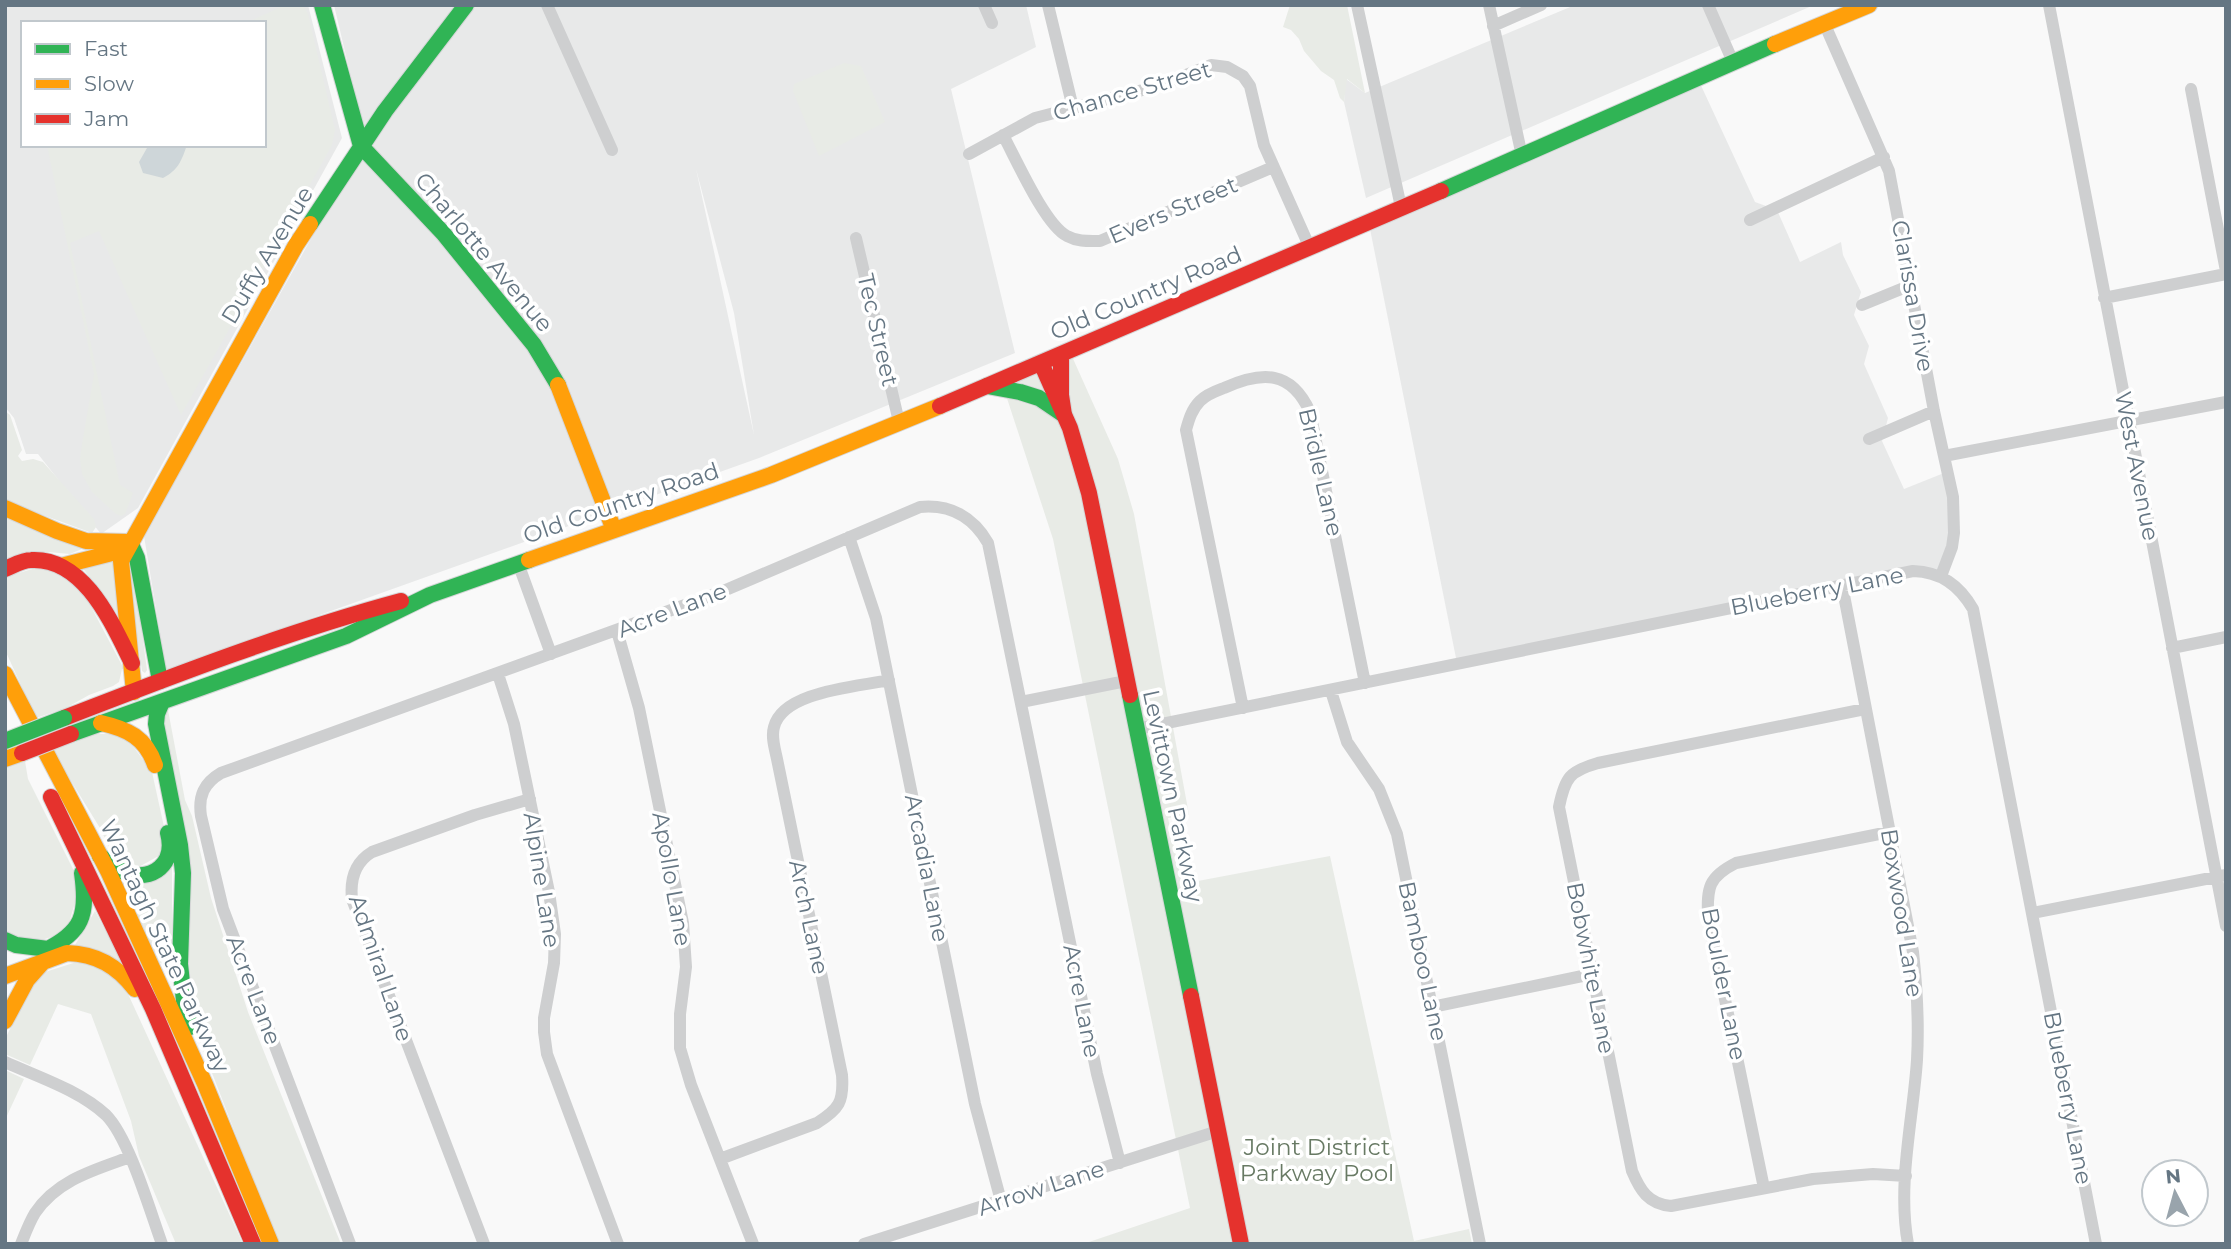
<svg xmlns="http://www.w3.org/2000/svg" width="2231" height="1249" viewBox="0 0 2231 1249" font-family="Montserrat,sans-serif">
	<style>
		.built { fill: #e8e9e9; fill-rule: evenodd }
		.green { fill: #e8ebe6 }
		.water { fill: #ced6d9 }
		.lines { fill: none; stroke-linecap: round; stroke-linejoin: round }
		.fast-casing { stroke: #d5d6d7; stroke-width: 18 }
		.slow-casing { stroke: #d5d6d7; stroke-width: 18 }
		.jam-casing { stroke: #d5d6d7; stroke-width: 18 }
		.street { stroke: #cecfd0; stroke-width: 12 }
		.fast { stroke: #30b455; stroke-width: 16 }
		.slow { stroke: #ff9f0a; stroke-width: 16 }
		.jam { stroke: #e5322d; stroke-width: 16 }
		.fast-bridge-casing { stroke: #d5d6d7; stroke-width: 18; stroke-linecap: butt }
		.jam-bridge-casing { stroke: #d5d6d7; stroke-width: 18; stroke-linecap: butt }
		.fast-bridge { stroke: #30b455; stroke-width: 16 }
		.jam-bridge { stroke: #e5322d; stroke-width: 16 }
		.labels { text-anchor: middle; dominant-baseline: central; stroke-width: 7; stroke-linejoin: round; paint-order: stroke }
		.street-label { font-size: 23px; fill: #657683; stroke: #fff }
		.park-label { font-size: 23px; fill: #687a64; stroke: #fff }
	</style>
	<rect width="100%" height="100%" fill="#f9f9f9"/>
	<!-- built -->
	<path class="built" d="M5,5H308L342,138L138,508L101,534L38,454H26L14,418L5,407ZM23,23H264V145H23Z
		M334,5H1026L1036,47L951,89L1015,353L759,458L166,670L144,536L366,141ZM696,169L734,313L754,435Z
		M1575,5H1814L1366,198L1344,102L1346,79L1365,93Z
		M1698,79L1755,202L1777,210L1800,262L1841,242L1843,255L1861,292L1854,315L1869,346L1864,364L1888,418L1882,441L1904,489L1944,473L1953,520L1940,574L1928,569L1457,663L1369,224Z"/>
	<!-- green -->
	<path class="green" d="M285,5H303L308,14L335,130L332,145L181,415L99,231L70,243L120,485L133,493L125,514L121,516L116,514L92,492L82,474L80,459L82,444L94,374L47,145H264V23H246Z
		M1290,5H1347L1365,93L1347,79L1344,102L1340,98L1334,80L1321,71L1304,51L1299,39L1291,30L1283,27Z
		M844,63L861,66L885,122L819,156L793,91L794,84Z
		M1070,352L1118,459L1134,514L1189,815L1168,818L1182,884L1330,856L1414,1241L1469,1229L1472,1244H1083L1190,1208L1053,539L1002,383Z
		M5,411L10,415L22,450L18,456L22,461L33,459L43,462L94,519L96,527L92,533L5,501Z
		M5,515L84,548L70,554L49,552L5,560Z
		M112,557L121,619L82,567Z
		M126,558H132L147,670L145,673L142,671Z
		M46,565L80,586L124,669H122L119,682L113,686L89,695L66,708L36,718L5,650V577Z
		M168,710L185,800L192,816L211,898L248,1012L341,1244H278L197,1034L161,717Z
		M95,734H124L152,772L166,836L164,853L135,869L110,849L100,828L52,750Z
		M25,761L28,779L75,873L79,889L69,923L55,936L38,941L5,934V768Z
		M172,861V972L168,973L154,954L114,871Z
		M95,911L127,972L75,945Z
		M86,959L123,983L243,1244H176L139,1156L131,1121L91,1014L58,1004L30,1065L5,1054V1039L35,980L42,973Z
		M5,1070L24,1079L5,1120Z"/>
	<!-- water -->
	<path class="water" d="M142,145H187C181,162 178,170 163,178L143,173L139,162L147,148Z"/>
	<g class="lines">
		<!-- fast casing -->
		<g class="fast-casing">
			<path id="fast" d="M322,5L361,146L443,233L534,345L558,385
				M1441,191L1775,44
				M310,224L385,111L466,5
				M987,386L1020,392L1039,398L1064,415
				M130,542L137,558L160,681
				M1130,695L1191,996
				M162,702L157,714L156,724L180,845L183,873L180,964L184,1001L190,1027
				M71,734L346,636L430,595L529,560
				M100,856C108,862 115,869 124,872C153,883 176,863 168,833
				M5,940L16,945L48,949
				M44,951C83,932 88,915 82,873"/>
		</g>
		<!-- slow casing -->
		<g class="slow-casing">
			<path id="slow" d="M1775,44L1869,5
				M558,385L614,530
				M5,508L57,531L86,541L130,542
				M529,560L771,475L940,406
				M61,566L112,553L121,547
				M5,674L108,871L205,1084L271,1244
				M134,692L121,561L296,245L310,224
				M101,723C128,729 146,738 155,765
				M5,759L22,753
				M5,976L67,953C97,954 117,966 135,989
				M5,1021L27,980L43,962"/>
		</g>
		<!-- jam casing -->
		<g class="jam-casing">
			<path id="jam" d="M1061,355V395L1064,415
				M1041,363L1070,428L1089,493L1130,695
				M940,406L1441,191
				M5,569C13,566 22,560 31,560C84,557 112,623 132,663
				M64,718C175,675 286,632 401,601
				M51,797L153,1009L253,1244
				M1191,996L1241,1244"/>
		</g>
		<!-- street -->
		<path class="street" d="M547,5L612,150
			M984,5L992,23
			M1048,5L1073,108
			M1357,5L1401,207
			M1489,5L1522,156
			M1708,5L1733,62
			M2049,5L2226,926
			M1825,25L1889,171L1934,411L1953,497L1954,533L1952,547L1941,576
			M1493,26L1541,5
			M2191,89L2226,271
			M1003,135C1016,159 1045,225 1067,236C1078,242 1089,241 1100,241L1273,167
			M969,154L1035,118L1158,86L1211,65L1227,67L1243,76L1250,86L1264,145L1310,248
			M1750,220L1884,157
			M856,238L899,422
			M2104,298L2226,274
			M1862,305L1911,285
			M1869,439L1934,411
			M1944,456L2226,402
			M849,537L876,618L975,1104L1001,1201
			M518,563L551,654
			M1842,585L1913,952C1917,988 1919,1024 1917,1060C1913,1120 1897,1184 1908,1244
			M617,631L639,708L683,923L686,967L680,1014V1048L691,1085L753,1244
			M2172,648L2226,637
			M498,674L514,724L549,892L555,934L554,963L544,1018V1032L547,1054L618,1244
			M1331,691L1347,742L1379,789L1397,834L1480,1244
			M1021,702L1126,681
			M1243,708L1186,430C1189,419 1192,409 1200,401C1207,394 1216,391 1224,388C1262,371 1291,370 1310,412L1365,683
			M1865,709L1598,763C1570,771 1565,777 1559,807L1632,1171C1640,1190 1648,1204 1671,1206L1813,1179L1873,1174L1906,1176
			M1137,729L1913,571C1941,572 1959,585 1973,609L2096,1244
			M2032,913L2226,875
			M1432,1007L1592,974
			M5,1062C38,1077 79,1090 106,1115C129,1138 150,1211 162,1244
			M720,1159L817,1123C839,1109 844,1102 842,1075L777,759C775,749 771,737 774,727C783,691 857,687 889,680
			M1764,1188L1708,917C1707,888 1708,877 1736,863L1889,832
			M21,1244C25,1234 29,1223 35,1213C57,1180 94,1170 130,1157
			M350,1244L223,909L201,816C198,796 204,783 221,773L721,592L920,507C950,504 973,517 988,543L1097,1074L1120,1163
			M484,1244L352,899C350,880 354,863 372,852L475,815L530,799
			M864,1244L1218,1131"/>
		<!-- fast -->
		<use href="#fast" class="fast"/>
		<!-- slow -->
		<use href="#slow" class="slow"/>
		<!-- jam -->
		<use href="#jam" class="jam"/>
		<!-- fast-bridge casing -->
		<g class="fast-bridge-casing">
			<path id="fast-bridge" d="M5,741L64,718"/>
		</g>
		<!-- jam-bridge casing -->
		<g class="jam-bridge-casing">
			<path id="jam-bridge" d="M22,753L71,734"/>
		</g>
		<!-- fast-bridge -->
		<use href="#fast-bridge" class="fast-bridge"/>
		<!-- jam-bridge -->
		<use href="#jam-bridge" class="jam-bridge"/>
	</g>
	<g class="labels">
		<!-- street labels -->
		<g class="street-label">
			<text transform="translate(1132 91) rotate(-16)">Chance Street</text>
			<text transform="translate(1173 210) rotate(-23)">Evers Street</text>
			<text transform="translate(484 252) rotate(50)">Charlotte Avenue</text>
			<text transform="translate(267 255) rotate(-59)">Duffy Avenue</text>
			<text transform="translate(1146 293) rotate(-23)">Old Country Road</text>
			<text transform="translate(1913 296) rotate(80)">Clarissa Drive</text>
			<text transform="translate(878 330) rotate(77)">Tec Street</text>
			<text transform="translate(2137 466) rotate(79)">West Avenue</text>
			<text transform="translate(1321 472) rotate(77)">Bridle Lane</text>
			<text transform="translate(621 503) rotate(-19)">Old Country Road</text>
			<text transform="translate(1817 591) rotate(-11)">Blueberry Lane</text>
			<text transform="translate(672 610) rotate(-21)">Acre Lane</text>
			<text transform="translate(1173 796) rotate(78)">Levittown Parkway</text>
			<text transform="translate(927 868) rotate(79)">Arcadia Lane</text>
			<text transform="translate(672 879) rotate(80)">Apollo Lane</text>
			<text transform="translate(542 880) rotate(81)">Alpine Lane</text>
			<text transform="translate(1902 913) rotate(81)">Boxwood Lane</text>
			<text transform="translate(809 917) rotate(78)">Arch Lane</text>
			<text transform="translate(165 946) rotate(65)">Wantagh State Parkway</text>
			<text transform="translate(1423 961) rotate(78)">Bamboo Lane</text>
			<text transform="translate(381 968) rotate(71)">Admiral Lane</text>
			<text transform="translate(1591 968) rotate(79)">Bobwhite Lane</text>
			<text transform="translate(1724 984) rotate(79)">Boulder Lane</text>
			<text transform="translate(254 990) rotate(69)">Acre Lane</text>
			<text transform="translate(1082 1001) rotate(79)">Acre Lane</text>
			<text transform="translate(2068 1098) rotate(79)">Blueberry Lane</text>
			<text transform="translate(1041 1188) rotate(-18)">Arrow Lane</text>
		</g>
		<!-- park labels -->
		<g class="park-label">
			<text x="1317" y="1147">Joint District<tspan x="1317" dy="26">Parkway Pool</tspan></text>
		</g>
	</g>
	<!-- border -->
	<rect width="2231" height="1249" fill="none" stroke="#657683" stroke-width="14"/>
	<!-- legend -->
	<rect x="21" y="21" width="245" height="126" fill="#ffffff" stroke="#c1c8cd" stroke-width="2"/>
	<rect x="35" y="44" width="35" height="10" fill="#30b455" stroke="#c1c8cd" stroke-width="2"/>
	<text x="84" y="56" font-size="21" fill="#657683">Fast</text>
	<rect x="35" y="79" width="35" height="10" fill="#ff9f0a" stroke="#c1c8cd" stroke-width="2"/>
	<text x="84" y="91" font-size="21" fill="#657683">Slow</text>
	<rect x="35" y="114" width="35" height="10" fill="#e5322d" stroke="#c1c8cd" stroke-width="2"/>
	<text x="84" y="126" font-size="21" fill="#657683">Jam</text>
	<!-- north arrow -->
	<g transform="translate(2175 1193) rotate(354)"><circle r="33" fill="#ffffff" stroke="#c1c8cd" stroke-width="2"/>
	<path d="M0-5L12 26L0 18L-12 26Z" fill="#99a4ac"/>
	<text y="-10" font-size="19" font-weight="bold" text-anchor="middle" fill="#657683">N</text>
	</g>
</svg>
